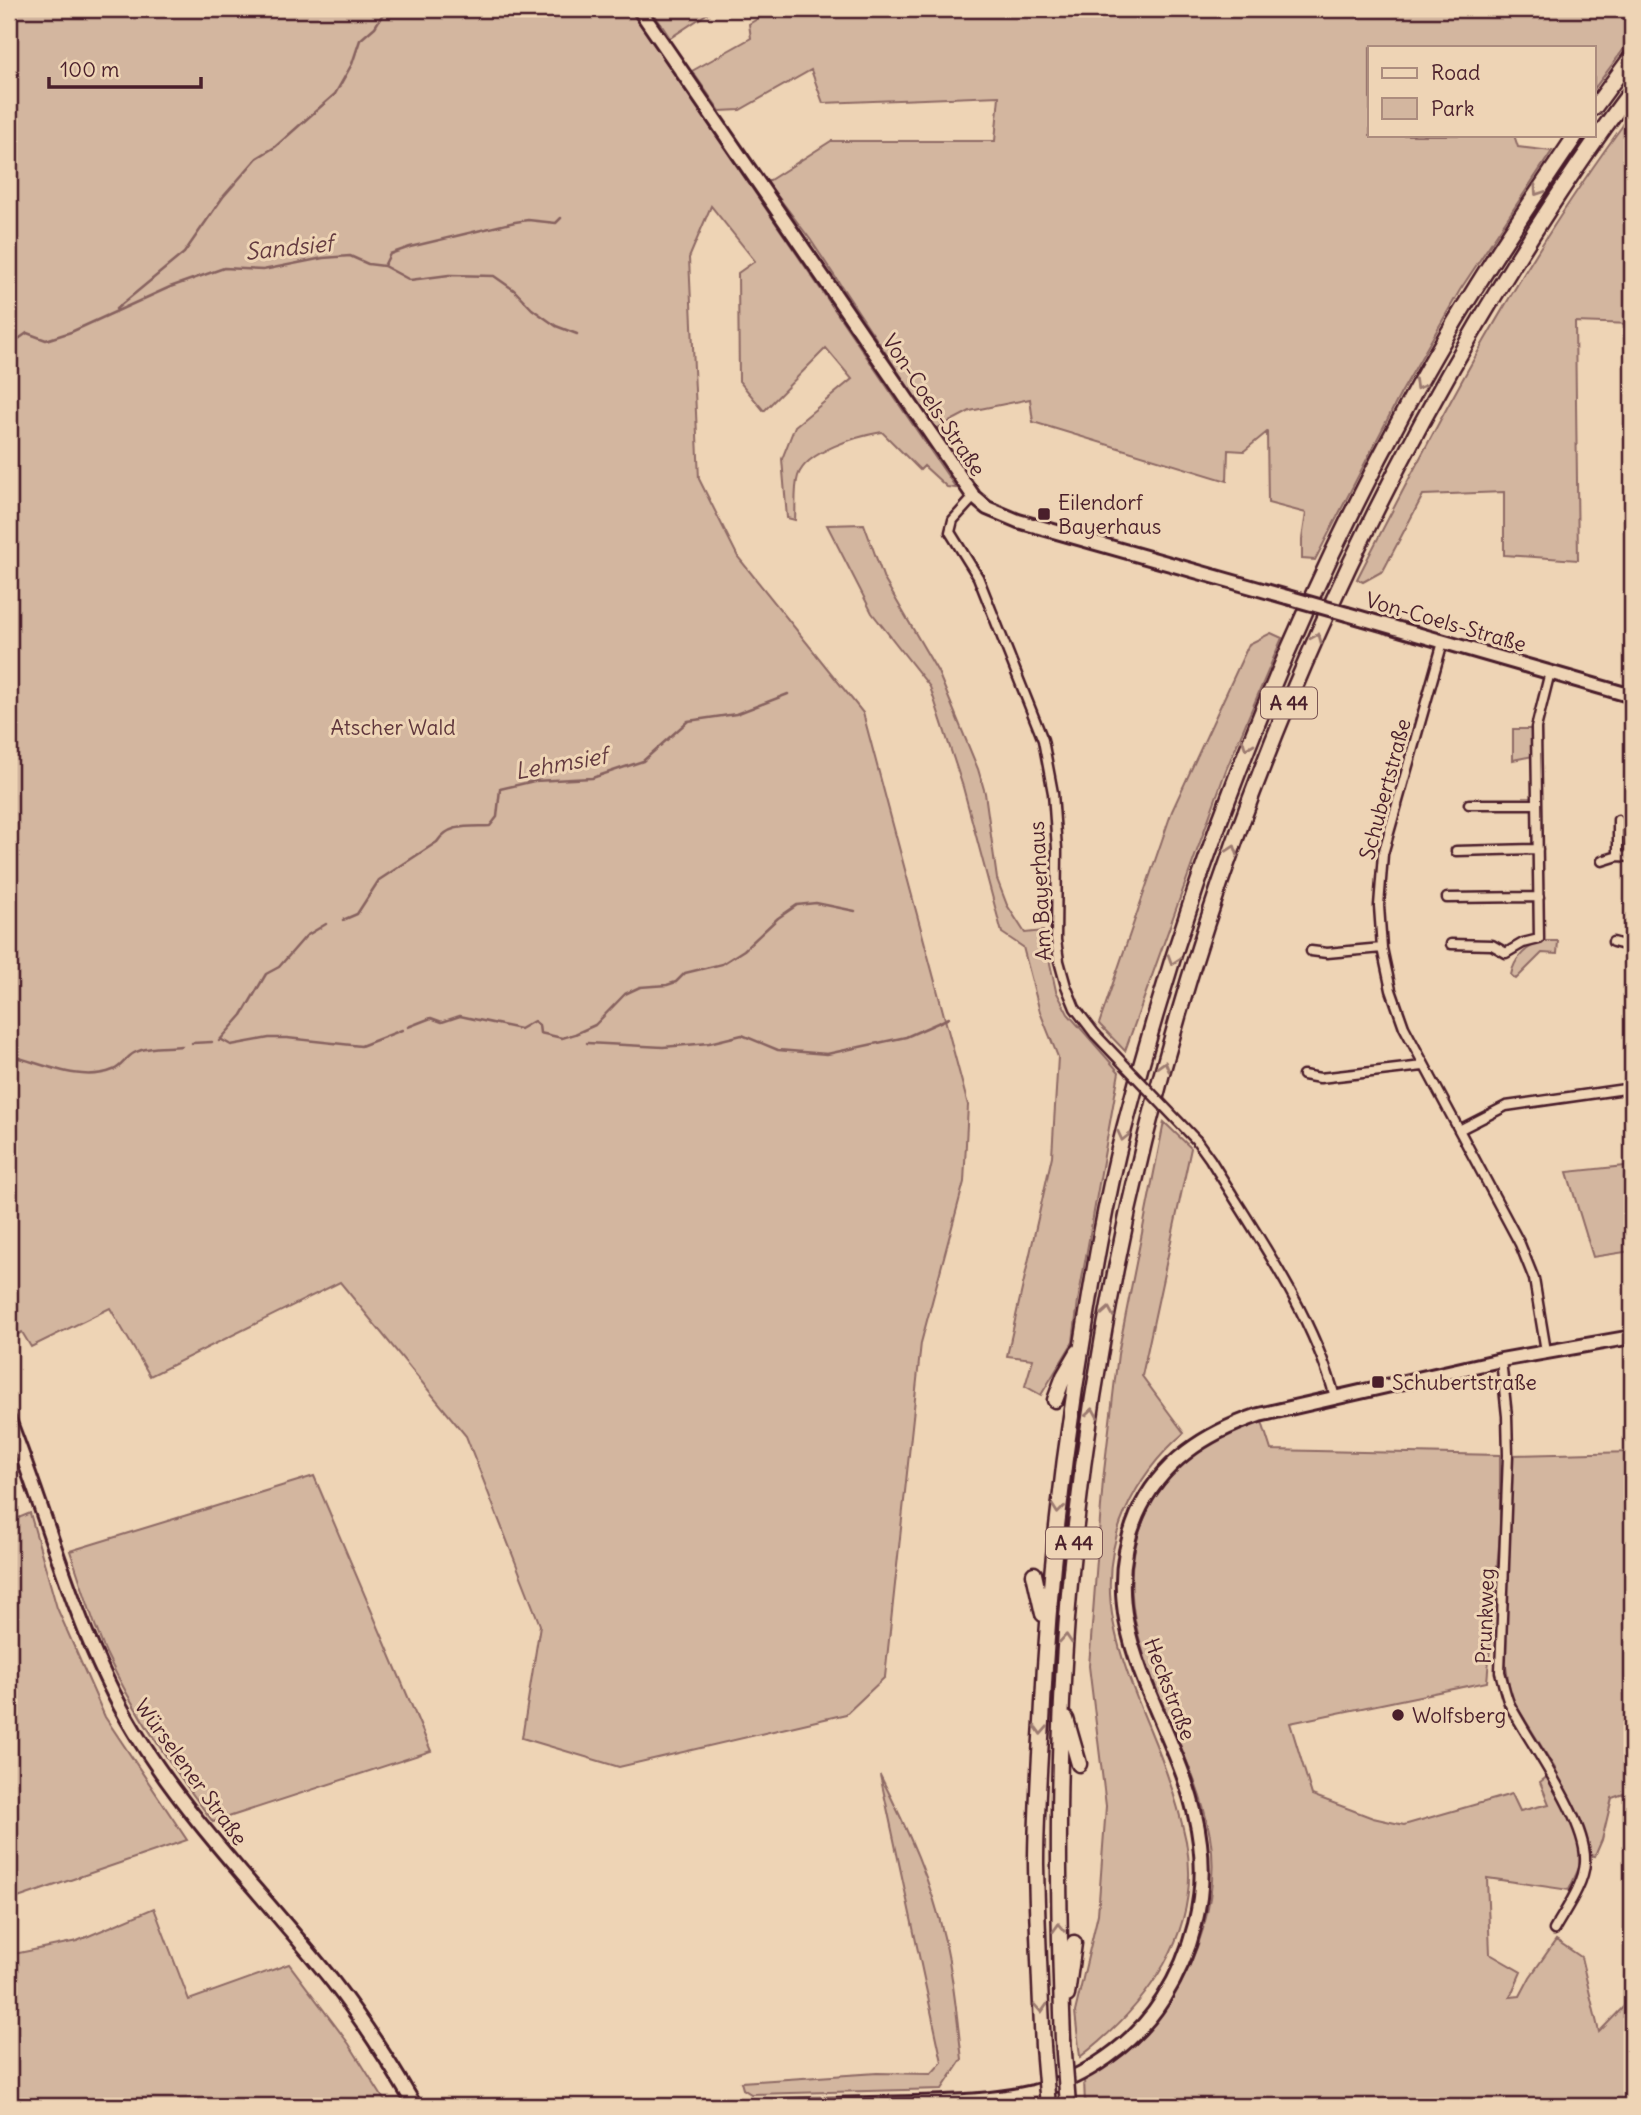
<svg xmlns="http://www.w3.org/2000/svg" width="1641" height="2115" viewBox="0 0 1641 2115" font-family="Delius,sans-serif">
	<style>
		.green { fill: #d3b69f; stroke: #8e6a65; stroke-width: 2 }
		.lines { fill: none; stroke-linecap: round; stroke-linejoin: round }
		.stream { stroke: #87625f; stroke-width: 2.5 }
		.minor-casing { stroke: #4a1f2b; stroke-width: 13 }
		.secondary-casing { stroke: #4a1f2b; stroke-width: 18 }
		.motorway-casing { stroke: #4a1f2b; stroke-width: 19 }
		.minor { stroke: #eed4b5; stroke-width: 8 }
		.secondary { stroke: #eed4b5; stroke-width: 12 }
		.motorway { stroke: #eed4b5; stroke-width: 14 }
		.minor-bridge-casing { stroke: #4a1f2b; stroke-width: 13; stroke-linecap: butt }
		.secondary-bridge-casing { stroke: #4a1f2b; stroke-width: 18; stroke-linecap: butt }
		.motorway-bridge-casing { stroke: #4a1f2b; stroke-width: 19; stroke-linecap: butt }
		.minor-bridge { stroke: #eed4b5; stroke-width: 8 }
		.secondary-bridge { stroke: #eed4b5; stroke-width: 12 }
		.motorway-bridge { stroke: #eed4b5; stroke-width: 14 }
		.oneway { stroke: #9c7a70 }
		.poi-dot { fill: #4a1f2b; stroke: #eed4b5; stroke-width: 2.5 }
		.labels { text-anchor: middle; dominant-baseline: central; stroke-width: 6; stroke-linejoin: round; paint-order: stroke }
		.shield { fill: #eed4b5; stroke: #7b5554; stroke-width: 2 }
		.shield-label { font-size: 19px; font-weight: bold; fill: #4a1f2b }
		.street-label { font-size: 21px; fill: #4a1f2b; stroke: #eed4b5 }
		.poi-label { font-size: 21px; fill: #4a1f2b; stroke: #eed4b5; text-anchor: start }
		.park-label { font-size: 21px; fill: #5f363c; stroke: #eed4b5 }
		.water-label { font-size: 23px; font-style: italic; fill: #643b40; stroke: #eed4b5 }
	</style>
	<rect width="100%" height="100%" fill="#eed4b5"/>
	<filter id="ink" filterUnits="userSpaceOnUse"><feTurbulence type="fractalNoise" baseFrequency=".0143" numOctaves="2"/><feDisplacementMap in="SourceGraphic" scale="14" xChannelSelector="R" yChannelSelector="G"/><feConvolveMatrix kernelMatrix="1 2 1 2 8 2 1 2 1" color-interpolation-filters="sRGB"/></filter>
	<g filter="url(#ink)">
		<!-- green -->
		<path class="green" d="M9,9H630L956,488L947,487L924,466L920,470L882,432C859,436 806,451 798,476C794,489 796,507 795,520L787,518L782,459L795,426L852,379L826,348L764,411L739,381L738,273L755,261L711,206L689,258L699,479L738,557L863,713L968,1105L964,1182L921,1343L885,1677L846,1714L619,1767L522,1738L540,1625L466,1436L340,1282L150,1376L110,1308L31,1347L22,1332L9,1339Z
			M651,9H714L670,38Z
			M774,9H1632V38L1594,89V47H1370V135H1514L1518,147L1552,151L1460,290L1401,393L1315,560L1302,559V539L1306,513L1268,503L1267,432L1244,451L1228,450L1227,481L1033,422L1030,399L970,411L936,429L810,239L767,182L831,141H995L999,96L823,103L811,70L740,110L720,111L692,71L751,38L749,24Z
			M1632,113V324L1575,322L1578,560L1504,555V492L1423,495L1383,571L1363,582L1357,579C1439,419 1524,257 1632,113Z
			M864,524L884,579L938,672L978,769L985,793L997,879L1007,905L1025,933L1043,931L1056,991L1068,1014L1119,1072L1078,1301L1073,1342L1041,1395L1025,1386L1033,1359L1007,1356L1052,1156L1058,1057L1040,1012L1023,947L1002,933L963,787L930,687L872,613L827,525Z
			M1271,633L1282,638L1226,770L1125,1051L1099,1024L1172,811L1249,644Z
			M1513,729H1532L1533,756L1513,760Z
			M1544,941H1558L1557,954L1542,953L1516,979L1511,975C1514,958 1528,945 1544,941Z
			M1164,1122L1191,1148L1142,1376L1184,1433C1157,1456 1139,1480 1125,1512C1091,1589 1120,1658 1150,1730C1165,1766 1178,1803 1186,1841C1203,1931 1147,2006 1080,2057L1075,2012L1098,1914L1106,1806L1089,1666L1103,1480L1118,1354Z
			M1625,1166L1632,1167V1251L1593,1257L1567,1172Z
			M1262,1422L1271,1450L1500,1455V1534L1487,1682L1290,1723L1312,1795L1373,1818L1404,1825L1512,1794L1520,1811L1549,1804L1540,1782L1556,1770L1511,1697L1505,1661L1511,1455L1632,1452V1791L1612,1798L1602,1840L1595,1856L1580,1853L1579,1868L1569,1890L1487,1878L1490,1954L1521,1972L1510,1997L1520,1996L1530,1977L1556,1940L1581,1957L1599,2032L1632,1998V2106H1085L1084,2078C1094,2072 1106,2067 1116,2060C1179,2014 1224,1914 1210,1836C1191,1730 1098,1630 1144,1519C1166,1464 1208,1440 1262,1422Z
			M314,1476L431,1751L213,1822C173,1768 135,1715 106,1653C92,1621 82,1585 70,1551Z
			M30,1513L57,1608L105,1717L187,1840L9,1901V1522Z
			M880,1775C907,1828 932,1883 945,1941C954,1979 957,2020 962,2059L942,2089L751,2094L743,2089L741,2082L877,2073L931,2074L942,2062Z
			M154,1908L189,2000L289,1964L349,2044L388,2106H9V1955L77,1941Z"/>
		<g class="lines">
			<!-- stream -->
			<path class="stream" d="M384,266L390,254L410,247L515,222L528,220L556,223L561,218
				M116,309L184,253L223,197L257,158L275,147L335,94L352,64L360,40L375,27L386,9
				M9,362L17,340L27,333L46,340L71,332L170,287L224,268L263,270L323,258L350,256L368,264L384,266L410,280L449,275L494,276L514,290L532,309L556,326L577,334
				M343,920L357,914L379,880L437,842C449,823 470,827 490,826L497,817L500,789L534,781L592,778L643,761L688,721L736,714L788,694
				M408,1027L431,1018L442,1022L460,1016L520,1029L534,1021L539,1025L540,1033L562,1038L575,1034L595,1025L625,994L640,987L667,985L676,982L685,973L722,964L744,950L778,918L797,905L816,903L855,911
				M222,1040L231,1045L269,1038H287L361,1046L402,1030
				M219,1041L242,1015L266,974L279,967L306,936L326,924
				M192,1043L212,1042
				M587,1043L663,1047L709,1043L742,1035L778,1050L827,1054L906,1037L949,1018
				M9,1058L12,1056C44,1064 81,1083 113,1070C122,1067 125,1058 134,1053C147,1046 167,1048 182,1046"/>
			<!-- minor casing -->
			<g class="minor-casing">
				<path id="minor" d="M974,497L953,520L950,532L978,577L1043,740L1053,793L1057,849L1056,940L1059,961L1066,986L1075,1008L1095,1034
					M1443,642L1383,854L1379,906L1382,948L1391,990L1404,1027L1520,1244L1534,1279L1546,1351
					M1469,804H1537
					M1456,851L1538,849
					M1618,856V820
					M1602,861L1618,856L1632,857
					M1447,898L1539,897
					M1613,942L1632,947
					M1451,944L1492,945L1506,953L1523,943L1539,939L1536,728L1550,672
					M1311,951L1327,953L1382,948
					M1303,1075L1320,1078L1423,1066
					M1459,1130L1506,1106L1632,1088
					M1197,1141L1210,1159C1256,1234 1311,1311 1335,1397
					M1501,1360L1507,1416L1508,1455L1500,1672C1503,1682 1505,1693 1509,1703C1528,1741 1588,1821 1585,1862C1584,1885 1565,1910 1554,1930"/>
			</g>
			<!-- secondary casing -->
			<g class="secondary-casing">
				<path id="secondary" d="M639,9L974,497L987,508L1018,521L1287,597
					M1347,614L1632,696
					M9,1420C52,1528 78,1643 141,1742C196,1829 270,1902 333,1982C364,2022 390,2063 415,2106
					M783,2106C826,2105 870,2104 914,2103C954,2102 994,2101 1033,2092C1084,2079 1135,2044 1163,1999C1192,1953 1207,1898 1200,1843C1187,1728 1086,1636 1137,1515C1160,1462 1206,1433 1259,1415L1501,1360L1632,1337"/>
			</g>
			<!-- motorway casing -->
			<g class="motorway-casing">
				<path id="motorway" d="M1594,108L1632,56
					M1055,1400L1064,1376L1078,1352
					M1034,1574L1043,1614
					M1066,1719L1079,1764
					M1067,1995L1074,1943
					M1063,2040C1057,1884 1056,1728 1071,1572C1113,1134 1253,704 1477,325C1525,244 1576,164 1632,90
					M1043,2047C1040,1986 1037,1925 1036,1864C1036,1817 1039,1769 1042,1722C1047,1610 1058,1499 1075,1388C1089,1302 1102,1214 1124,1129C1189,876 1285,631 1409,402C1459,309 1517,222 1576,135"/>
			</g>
			<!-- minor -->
			<use href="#minor" class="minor"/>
			<!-- secondary -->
			<use href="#secondary" class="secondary"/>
			<!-- motorway -->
			<use href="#motorway" class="motorway"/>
			<!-- minor-bridge casing -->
			<g class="minor-bridge-casing">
				<path id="minor-bridge" d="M1095,1034L1197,1141"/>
			</g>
			<!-- secondary-bridge casing -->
			<g class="secondary-bridge-casing">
				<path id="secondary-bridge" d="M1287,597L1347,614"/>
			</g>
			<!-- motorway-bridge casing -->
			<g class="motorway-bridge-casing">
				<path id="motorway-bridge" d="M1063,2040L1068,2105
					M1043,2047L1048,2106"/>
			</g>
			<!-- minor-bridge -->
			<use href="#minor-bridge" class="minor-bridge"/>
			<!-- secondary-bridge -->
			<use href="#secondary-bridge" class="secondary-bridge"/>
			<!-- motorway-bridge -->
			<use href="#motorway-bridge" class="motorway-bridge"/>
		</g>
		<!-- one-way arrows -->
		<defs><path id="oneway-chevron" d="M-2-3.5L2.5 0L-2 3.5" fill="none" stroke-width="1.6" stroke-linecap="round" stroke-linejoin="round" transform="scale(1.75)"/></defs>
		<g class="oneway">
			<use href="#oneway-chevron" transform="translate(1538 191) rotate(124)"/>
			<use href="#oneway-chevron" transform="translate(1419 385) rotate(120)"/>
			<use href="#oneway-chevron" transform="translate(1317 638) rotate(-67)"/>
			<use href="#oneway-chevron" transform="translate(1247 745) rotate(111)"/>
			<use href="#oneway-chevron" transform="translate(1233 850) rotate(-71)"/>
			<use href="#oneway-chevron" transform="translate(1173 960) rotate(108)"/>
			<use href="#oneway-chevron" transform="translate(1164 1066) rotate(-74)"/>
			<use href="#oneway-chevron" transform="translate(1123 1136) rotate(103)"/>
			<use href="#oneway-chevron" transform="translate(1108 1312) rotate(-80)"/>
			<use href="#oneway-chevron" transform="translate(1092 1413) rotate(-81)"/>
			<use href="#oneway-chevron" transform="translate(1058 1509) rotate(96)"/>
			<use href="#oneway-chevron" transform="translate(1066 1639) rotate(-86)"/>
			<use href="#oneway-chevron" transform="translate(1041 1730) rotate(93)"/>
			<use href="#oneway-chevron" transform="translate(1059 1928) rotate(-92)"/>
			<use href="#oneway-chevron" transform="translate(1041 2008) rotate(87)"/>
		</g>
	</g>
	<!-- markers -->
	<g class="poi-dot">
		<rect x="1037" y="507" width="14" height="14" rx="3.5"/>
		<rect x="1371" y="1375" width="14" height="14" rx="3.5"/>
		<circle cx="1398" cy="1715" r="7"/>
	</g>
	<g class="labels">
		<!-- shield labels -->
		<g class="shield">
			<rect x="1261" y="687.5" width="56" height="31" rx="5"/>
			<rect x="1046" y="1527.5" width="56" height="31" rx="5"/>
		</g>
		<g class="shield-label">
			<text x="1289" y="703">A 44</text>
			<text x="1074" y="1543">A 44</text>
		</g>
		<!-- street labels -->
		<g class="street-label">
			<text transform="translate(934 405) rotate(56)">Von-Coels-Straße</text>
			<text transform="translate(1446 622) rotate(16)">Von-Coels-Straße</text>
			<text transform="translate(1385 789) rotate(-75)">Schubertstraße</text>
			<text transform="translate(1040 891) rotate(-93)">Am Bayerhaus</text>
			<text transform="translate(1485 1616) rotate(-88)">Prunkweg</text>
			<text transform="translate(1170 1689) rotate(69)">Heckstraße</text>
			<text transform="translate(191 1772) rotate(54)">Würselener Straße</text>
		</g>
		<!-- poi labels -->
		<g class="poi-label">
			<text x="1058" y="502">Eilendorf<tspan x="1058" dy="24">Bayerhaus</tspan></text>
			<text x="1392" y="1382">Schubertstraße</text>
			<text x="1412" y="1715">Wolfsberg</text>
		</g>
		<!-- park labels -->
		<g class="park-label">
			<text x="393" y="727">Atscher Wald</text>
		</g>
		<!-- water labels -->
		<g class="water-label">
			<text transform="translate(289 247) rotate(-6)">Sandsief</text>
			<text transform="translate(561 763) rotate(-10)">Lehmsief</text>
		</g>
	</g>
	<!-- margin -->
	<rect width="1641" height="2115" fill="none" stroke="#eed4b5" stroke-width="35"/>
	<rect x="18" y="18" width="1606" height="2080" fill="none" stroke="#4a1f2b" stroke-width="2.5" filter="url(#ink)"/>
	<!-- legend -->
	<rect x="1368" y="46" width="228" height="91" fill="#eed4b5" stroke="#ac8c7e" stroke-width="2"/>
	<rect x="1382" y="68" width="35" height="10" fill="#eed4b5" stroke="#ac8c7e" stroke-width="2"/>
	<text x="1431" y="80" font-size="21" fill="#4a1f2b">Road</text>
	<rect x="1382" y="98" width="35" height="21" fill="#d3b69f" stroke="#ac8c7e" stroke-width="2"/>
	<text x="1431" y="116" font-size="21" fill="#4a1f2b">Park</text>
	<!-- scale -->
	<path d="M49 77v10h152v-10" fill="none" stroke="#4a1f2b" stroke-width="3.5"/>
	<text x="60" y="77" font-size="21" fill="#4a1f2b" stroke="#eed4b5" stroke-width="5" paint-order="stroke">100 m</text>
</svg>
